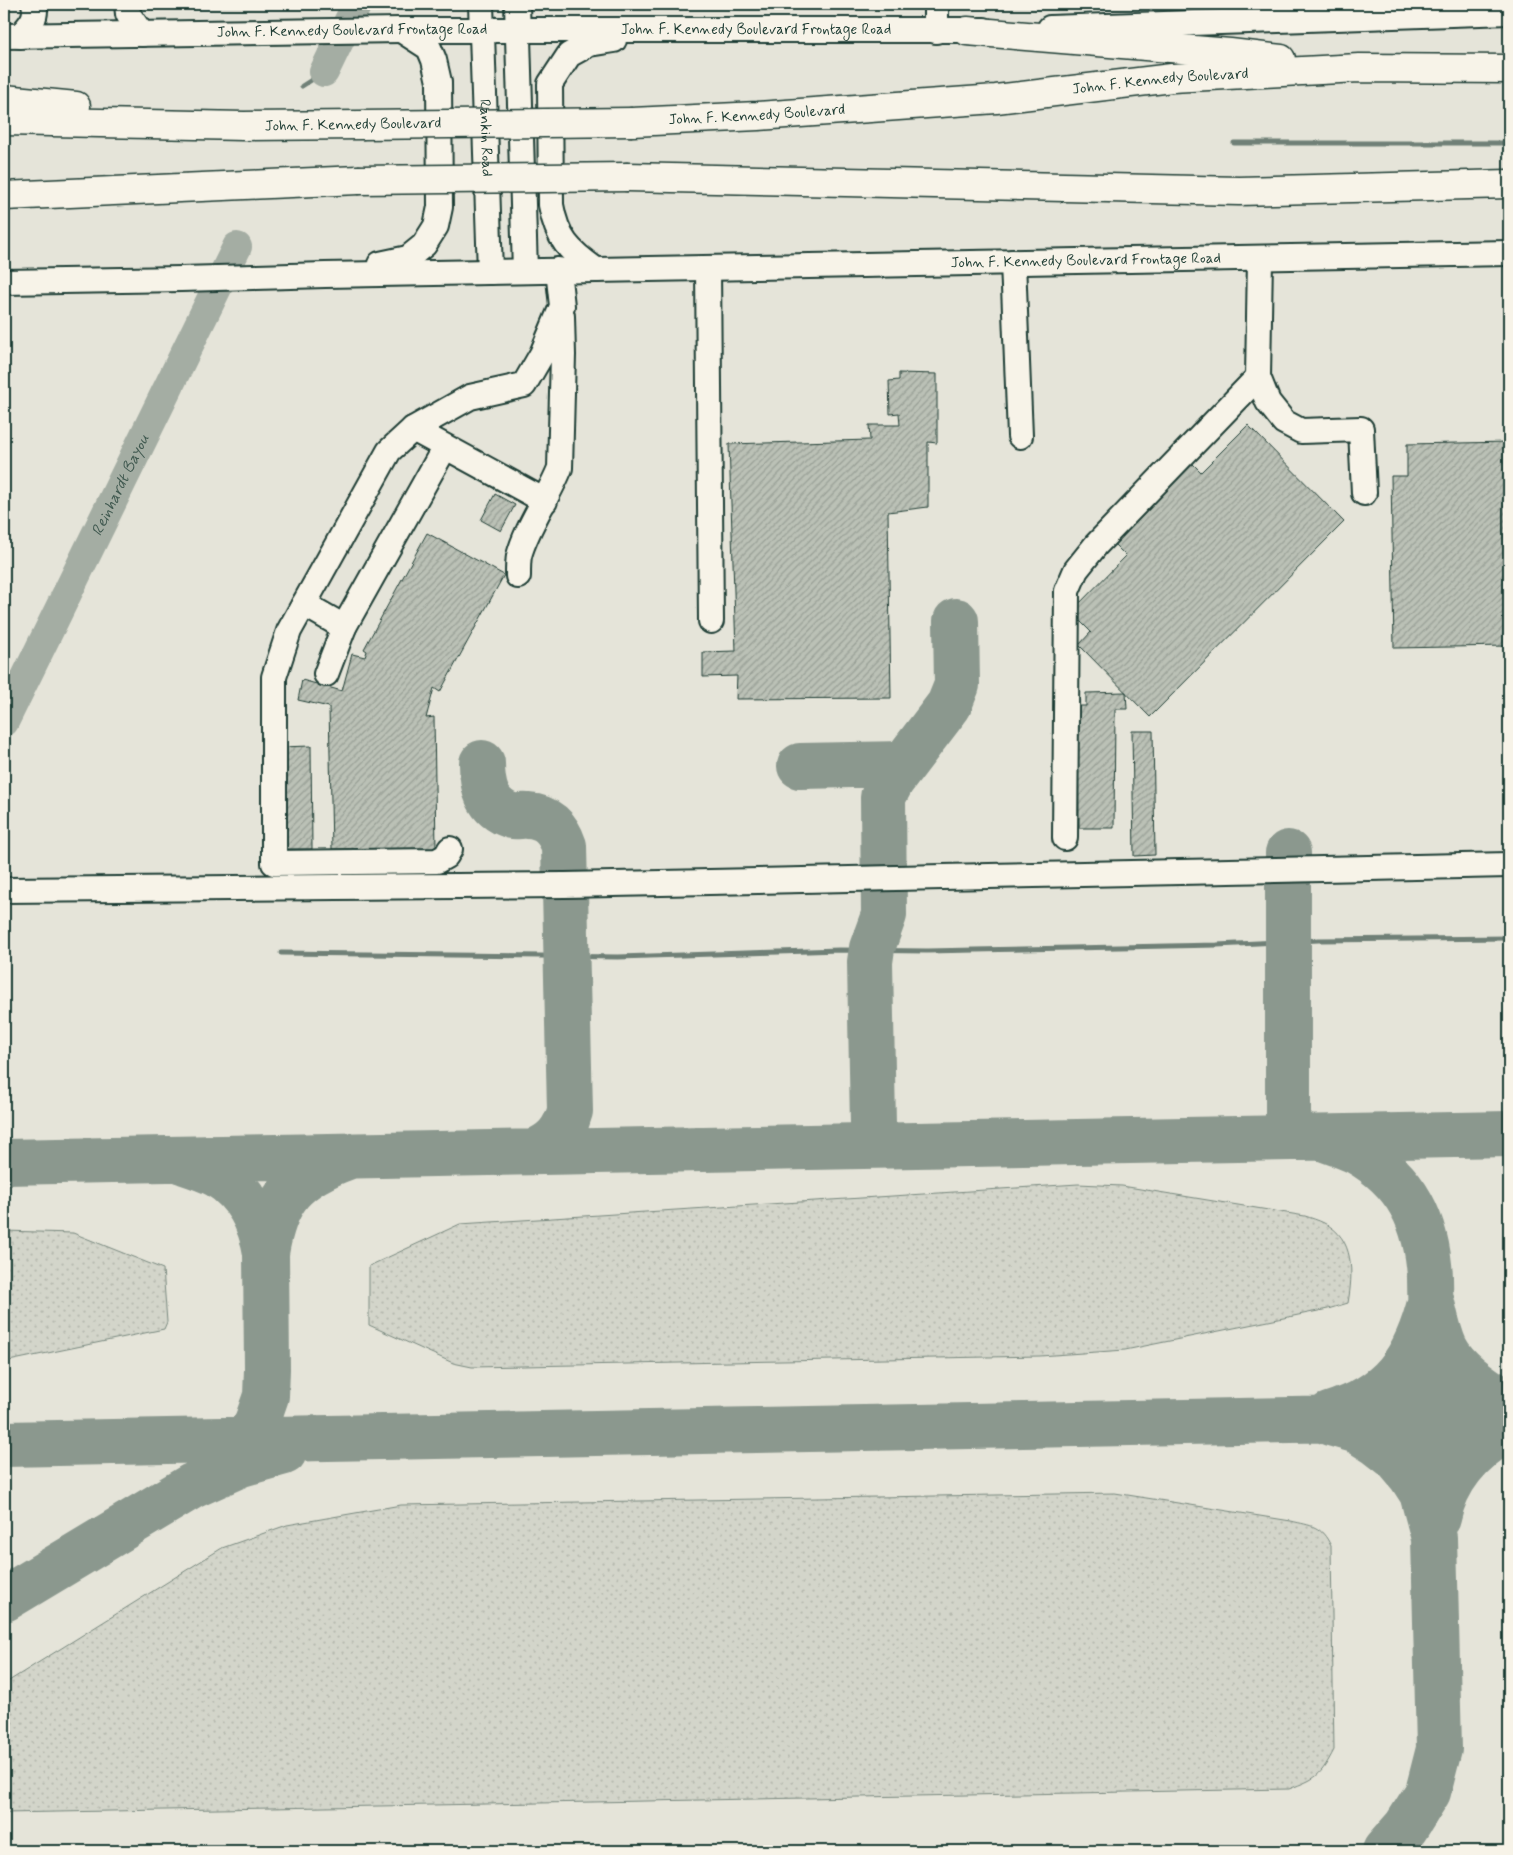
<svg xmlns="http://www.w3.org/2000/svg" width="1513" height="1855" viewBox="0 0 1513 1855" font-family="Mynerve,sans-serif">
	<style>
		.built { fill: #e5e4d9 }
		.grass { fill: url(#grass-dots); stroke: #79897f }
		.lines { fill: none; stroke-linecap: round; stroke-linejoin: round }
		.stream { stroke: #6f8077; stroke-width: 5 }
		.river { stroke: #a4ada3; stroke-width: 30 }
		.taxiway { stroke: #8b988e; stroke-width: 46 }
		.building { fill: url(#building-hatch); stroke: #1f3d34 }
		.minor-casing { stroke: #1f3d34; stroke-width: 28 }
		.highway-casing { stroke: #1f3d34; stroke-width: 31 }
		.minor { stroke: #f7f3e8; stroke-width: 24 }
		.highway { stroke: #f7f3e8; stroke-width: 28 }
		.highway-bridge-casing { stroke: #1f3d34; stroke-width: 31; stroke-linecap: butt }
		.highway-bridge { stroke: #f7f3e8; stroke-width: 28 }
		.labels { text-anchor: middle; dominant-baseline: central; stroke-width: 4; stroke-linejoin: round; paint-order: stroke }
		.street-label { font-size: 15px; fill: #1f3d34; stroke: #f7f3e8 }
		.water-label { font-size: 16px; font-style: italic; fill: #405950; stroke: #f7f3e8 }
	</style>
	<defs>
		<pattern id="grass-dots" width="8" height="8" patternUnits="userSpaceOnUse" patternTransform="scale(1.25)"><rect width="8" height="8" fill="#d3d5ca"/><path d="M2 2h.1M6 6h.1" fill="none" stroke="#b5b8ae" stroke-width="1.8" stroke-linecap="round"/></pattern>
		<pattern id="building-hatch" width="6" height="6" patternUnits="userSpaceOnUse" patternTransform="scale(1.25)"><rect width="6" height="6" fill="#bbc1b6"/><path d="M-1 1l2-2M0 6l6-6M5 7l2-2" fill="none" stroke="#979e95"/></pattern>
	</defs>
	<rect width="100%" height="100%" fill="#f7f3e8"/>
	<filter id="ink" filterUnits="userSpaceOnUse"><feTurbulence type="fractalNoise" baseFrequency=".02" numOctaves="2"/><feDisplacementMap in="SourceGraphic" scale="10" xChannelSelector="R" yChannelSelector="G"/><feConvolveMatrix kernelMatrix="1 2 1 2 8 2 1 2 1" color-interpolation-filters="sRGB"/></filter>
	<g filter="url(#ink)">
		<!-- built -->
		<path class="built" d="M4,4H1509V1851H4Z"/>
		<!-- grass -->
		<path class="grass" d="M1078,1184L1122,1186L1305,1216C1311,1218 1318,1220 1324,1223C1355,1238 1353,1274 1348,1303L1328,1309L1125,1350L1040,1356L472,1367L453,1363L369,1325V1266L460,1224Z
			M4,1231L73,1233L163,1269L167,1322L164,1329L4,1362Z
			M1115,1493L1291,1521C1312,1526 1321,1525 1331,1546L1334,1750C1320,1777 1317,1778 1289,1789L4,1813V1684L222,1548L287,1525L401,1505Z"/>
		<g class="lines">
			<!-- stream -->
			<path class="stream" d="M302,86L324,72
				M1234,143H1509
				M281,953L618,957L839,950L927,951L1217,945L1319,940L1509,938"/>
			<!-- river -->
			<g class="river">
				<path d="M324,72L357,4"/>
				<path id="s1" d="M4,722L237,247"/>
			</g>
			<!-- taxiway -->
			<path class="taxiway" d="M482,763C482,786 486,808 512,816C517,817 523,815 528,816C547,817 558,828 564,846L570,1111C564,1133 554,1143 534,1152
				M800,766L904,764
				M1288,853V1117C1291,1128 1297,1132 1306,1138
				M1325,1139C1336,1143 1348,1147 1358,1152C1407,1180 1427,1222 1430,1277L1434,1515
				M856,1146C866,1141 871,1137 873,1125L870,962L872,948L884,915L883,797L892,780L949,705L957,685L956,621
				M182,1161C194,1165 207,1169 218,1175C246,1192 261,1222 266,1253L267,1369L266,1396L257,1422L248,1439L229,1458
				M4,1162L1509,1134
				M266,1253C275,1198 294,1176 347,1157
				M1329,1415C1391,1396 1416,1361 1431,1299C1435,1315 1438,1333 1445,1348C1456,1371 1487,1391 1509,1404
				M1330,1423L1358,1431L1377,1443L1395,1457L1411,1476L1422,1493L1434,1538L1439,1749L1428,1792L1406,1827L1385,1851
				M4,1444L1509,1416
				M1438,1518C1446,1477 1474,1448 1509,1428
				M4,1599L192,1486L241,1464L284,1452"/>
		</g>
		<!-- building -->
		<path class="building" d="M899,373L937,374V443L928,442V507L888,512L891,698L736,699L737,676L703,677V652L736,651L729,444L870,440L869,425H900L899,413L890,414L889,381L899,380Z
			M1248,425L1344,522L1150,717L1079,645L1091,632L1071,612L1126,556L1110,540L1189,460L1201,472Z
			M1509,442V682H1507V646L1394,648L1391,476H1407V444Z
			M495,494L515,505L501,531L481,520Z
			M427,533L504,575L440,692L434,688L426,718L434,717L436,850L349,852V849H332L329,707L298,700L302,680L342,691L352,654L365,657L367,651L364,649Z
			M1126,692L1127,709H1115L1114,828H1079L1078,706H1086V693Z
			M1132,731H1153L1155,855L1134,856Z
			M311,746L312,849H281L279,747Z"/>
		<g class="lines">
			<!-- minor casing -->
			<g class="minor-casing">
				<g id="minor">
					<path d="M127,4L128,14L142,34"/>
					<path id="s2" d="M481,4L490,272"/>
					<path d="M517,4L525,271"/>
					<path d="M936,4V31"/>
					<path d="M1050,28L1509,12"/>
					<path id="s3" d="M4,36L401,30H984"/>
					<path d="M20,36C29,26 38,18 34,4"/>
					<path d="M1013,262L1020,436"/>
					<path d="M380,264L408,258L424,245L436,226L440,207L439,82L434,60L429,48L401,30"/>
					<path d="M708,268L711,621"/>
					<path d="M596,270C569,251 557,239 551,205L550,84L569,55L589,44L614,40"/>
					<path id="s4" d="M4,282L181,279L325,275L1509,253"/>
					<path d="M1258,377L1268,402L1284,422L1301,431L1361,429L1364,493"/>
					<path d="M413,429L545,501"/>
					<path d="M518,576C518,569 518,562 519,556C526,528 549,496 560,468L563,355L562,316"/>
					<path d="M304,604L344,627"/>
					<path d="M326,674L344,627L445,447"/>
					<path d="M1065,838L1067,591L1076,570L1096,545L1258,377L1260,258"/>
					<path d="M450,849L446,856L437,861L274,863V677L289,631L389,451L413,429L470,397L524,385L542,354L562,306L558,270"/>
					<path d="M4,890L565,885L1509,865"/>
				</g>
			</g>
			<!-- highway casing -->
			<g class="highway-casing">
				<g id="highway">
					<path d="M967,31L1230,53L1281,59"/>
					<path d="M4,99L76,106"/>
					<path d="M4,121L244,126L362,125"/>
					<path id="s5" d="M632,122L758,116L996,99L1172,78L1359,68L1509,69"/>
					<path d="M628,177L1239,191L1509,184"/>
					<path d="M4,196L358,180"/>
				</g>
			</g>
			<!-- minor -->
			<use href="#minor" class="minor"/>
			<!-- highway -->
			<use href="#highway" class="highway"/>
			<!-- highway-bridge casing -->
			<g class="highway-bridge-casing">
				<path id="highway-bridge" d="M362,125L632,122
					M358,180L628,177"/>
			</g>
			<!-- highway-bridge -->
			<use href="#highway-bridge" class="highway-bridge"/>
		</g>
	</g>
	<g class="labels">
		<!-- street labels -->
		<g class="street-label">
			<text stroke="none"><textPath href="#s3" startOffset="752">John F. Kennedy Boulevard Frontage Road</textPath></text>
			<text stroke="none"><textPath href="#s3" startOffset="348">John F. Kennedy Boulevard Frontage Road</textPath></text>
			<text stroke="none"><textPath href="#s5" startOffset="530">John F. Kennedy Boulevard</textPath></text>
			<text stroke="none"><textPath href="#s5" startOffset="125">John F. Kennedy Boulevard</textPath></text>
			<text transform="translate(353 125) rotate(-1)">John F. Kennedy Boulevard</text>
			<text stroke="none"><textPath href="#s2" startOffset="134">Rankin Road</textPath></text>
			<text stroke="none"><textPath href="#s4" startOffset="1082">John F. Kennedy Boulevard Frontage Road</textPath></text>
		</g>
		<!-- water labels -->
		<g class="water-label">
			<text stroke="none"><textPath href="#s1" startOffset="264">Reinhardt Bayou</textPath></text>
		</g>
	</g>
	<!-- margin -->
	<rect width="1513" height="1855" fill="none" stroke="#f7f3e8" stroke-width="20"/>
	<rect x="10" y="10" width="1493" height="1835" fill="none" stroke="#1f3d34" stroke-width="2" filter="url(#ink)"/>
</svg>
